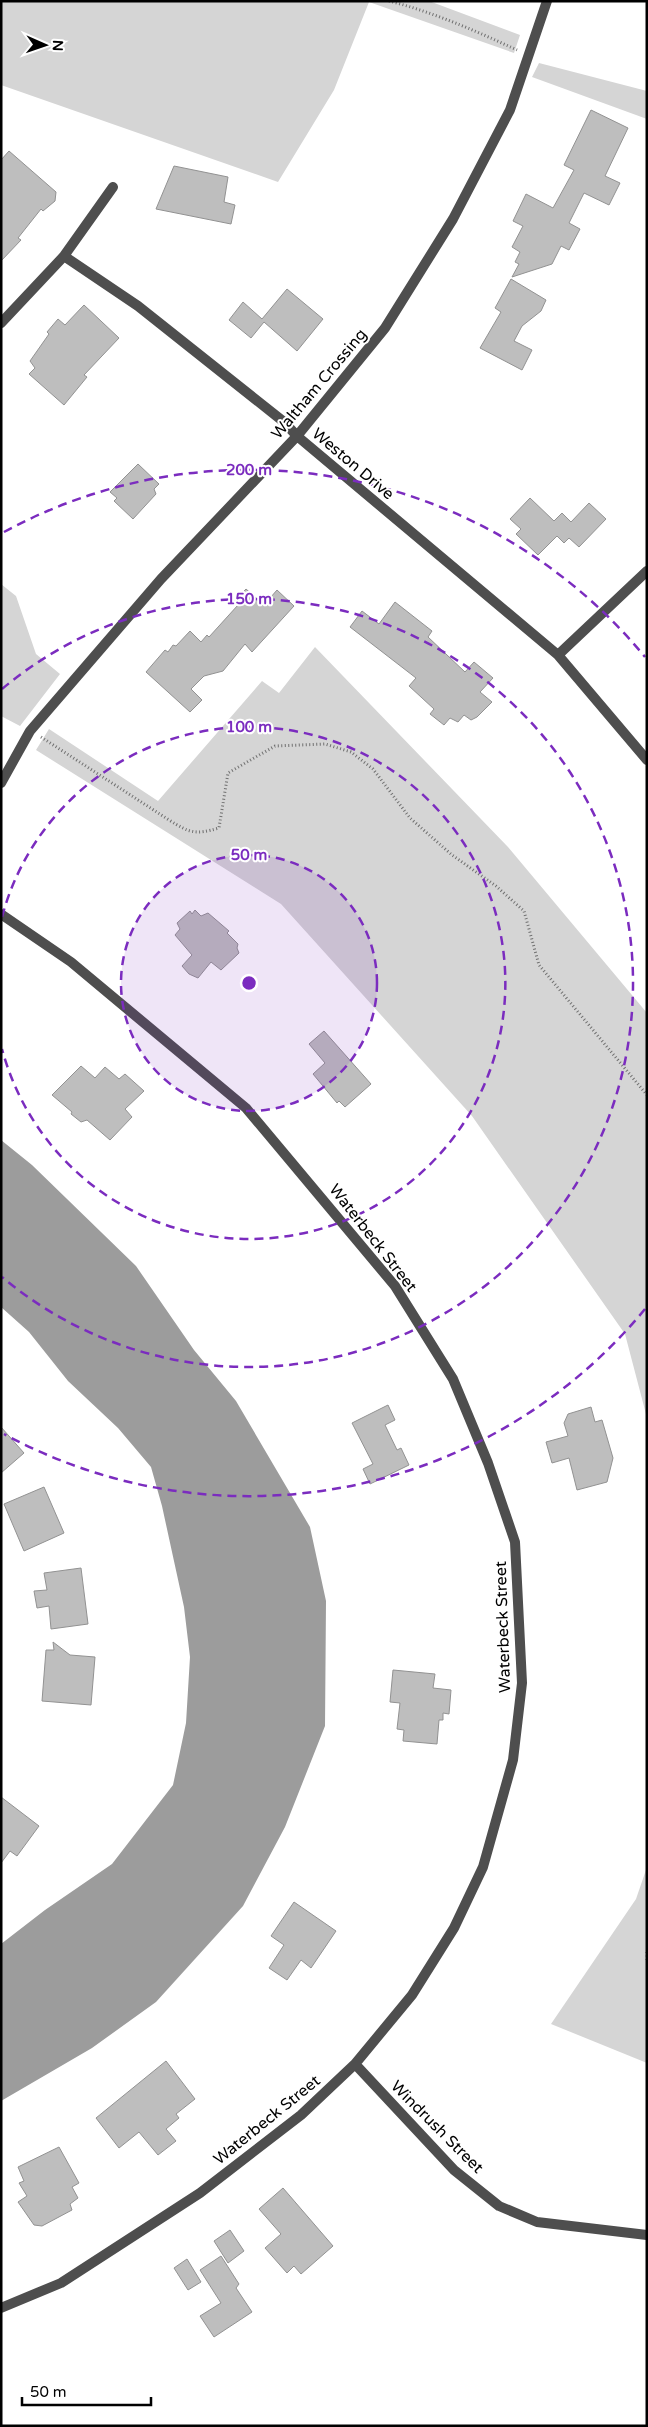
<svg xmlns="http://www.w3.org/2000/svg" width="648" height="2427" viewBox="0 0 648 2427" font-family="'Varela Round',sans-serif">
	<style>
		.green { fill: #d5d5d5 }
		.water { fill: #9c9c9c }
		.building { fill: #bebebe; stroke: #929292 }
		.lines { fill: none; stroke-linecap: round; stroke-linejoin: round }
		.path { stroke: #707070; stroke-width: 3; stroke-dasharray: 1 2.5; stroke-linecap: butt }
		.street { stroke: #4e4e4e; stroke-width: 10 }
		.ring { fill: none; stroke: #7b2cbf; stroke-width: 2.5; stroke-dasharray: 9 6 }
		.labels { text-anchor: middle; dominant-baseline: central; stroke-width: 4; stroke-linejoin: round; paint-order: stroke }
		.street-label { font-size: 16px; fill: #000; stroke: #fff }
		.centre { fill: #7b2cbf; stroke: #fff; stroke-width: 2.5 }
		.ring-label { font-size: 15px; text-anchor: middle; font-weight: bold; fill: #7b2cbf; stroke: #fff; stroke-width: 4; stroke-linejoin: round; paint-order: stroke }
	</style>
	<rect width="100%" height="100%" fill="#fff"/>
	<!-- green -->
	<path class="green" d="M1,1H429L520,35L514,53L369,2L334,90L278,182L1,85Z
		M539,63L647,91V119L532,77Z
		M1,584L16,596L36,654L60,674L20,726L1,716Z
		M315,647L508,847L647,1013V1418L625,1334L472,1116L281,904L36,750L49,729L158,801L262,681L279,693Z
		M647,1867V2063L551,2024L636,1899Z"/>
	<!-- water -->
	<path class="water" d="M1,1140L32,1165L136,1266L194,1350L236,1401L310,1527L326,1601L325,1726L285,1827L243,1906L156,2002L92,2048L1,2101V1944L45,1910L112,1864L173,1785L186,1723L190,1657L184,1607L162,1506L151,1467L118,1428L68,1381L29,1332L1,1307Z"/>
	<!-- building -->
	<path class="building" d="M591,110L628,128L605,176L620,183L609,205L584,193L569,223L580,229L569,250L561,246L552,264L512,277L519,264L515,262L520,252L512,247L523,226L513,221L526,194L553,208L574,170L564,165Z
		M9,151L56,192L55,201L43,211L41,209L18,238L21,240L1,261V160Z
		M174,166L228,177L224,202L235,205L231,224L156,209Z
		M511,279L546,300L541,311L522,326L514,341L532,350L522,370L480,348L501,312L495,308Z
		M287,289L323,319L297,351L264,322L251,338L229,320L243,302L262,319Z
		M84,305L119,338L84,375L87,377L64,405L29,374L35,368L30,361L49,334L47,332L58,319L65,325Z
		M138,464L159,484L154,489L156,494L133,519L114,501L117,498L110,492Z
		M530,498L554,521L562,513L571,522L589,503L606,519L579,547L569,538L564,543L557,536L538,555L516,534L521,529L510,519Z
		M246,589L264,605L277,590L294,606L252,652L245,644L223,671L204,676L191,689L202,700L190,712L146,672L165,650L168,652L173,645L176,646L190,631L201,642L207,635L209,637L238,605L234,602Z
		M395,602L432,631L428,637L465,672L474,662L493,678L480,692L492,702L477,717L471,720L464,715L458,722L450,718L444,725L430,714L434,709L409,686L416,678L350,627L362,611L379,624Z
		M195,910L201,916L208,913L229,931L227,933L238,944L237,948L239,953L221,970L211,962L198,978L189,974L182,966L192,955L175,935L180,929L177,923L190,911L192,914Z
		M324,1031L371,1084L345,1107L339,1101L337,1103L313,1074L325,1063L309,1044Z
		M81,1066L95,1078L105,1067L119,1079L125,1074L144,1091L125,1109L132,1117L110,1140L87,1120L81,1122L71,1114L72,1112L52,1095Z
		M388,1405L395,1420L385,1425L397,1450L401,1448L409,1465L370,1484L363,1469L373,1464L352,1423Z
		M591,1407L595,1422L602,1420L613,1458L607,1482L577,1490L569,1458L552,1463L546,1442L568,1436L564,1423L568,1414Z
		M1,1427L24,1453L1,1473Z
		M44,1487L64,1533L24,1551L4,1504Z
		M81,1568L88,1624L51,1629L49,1606L37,1608L34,1591L47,1590L44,1573Z
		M53,1642L70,1655L95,1657L91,1705L42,1701L46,1650H54Z
		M393,1670L435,1674L433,1688L451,1690L449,1714L443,1713V1720H439L437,1744L403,1741L404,1730L397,1729L400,1703L390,1702Z
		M1,1797L39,1826L17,1856L10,1851L1,1863Z
		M294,1902L336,1931L311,1968L301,1960L287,1980L269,1968L284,1945L271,1936Z
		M166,2061L195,2099L176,2114L179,2118L166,2129L176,2141L158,2155L139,2132L119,2148L96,2118Z
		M59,2147L79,2183L72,2187L78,2198L70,2204L72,2210L42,2226L34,2225L18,2202L27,2196L19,2183L24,2181L18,2167Z
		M283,2188L333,2246L301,2274L294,2266L287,2273L265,2248L281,2234L259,2209Z
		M230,2230L244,2251L228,2263L214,2241Z
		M221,2256L239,2284L236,2288L252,2312L214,2337L200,2316L221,2303L200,2270Z
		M187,2259L201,2282L188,2290L174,2268Z"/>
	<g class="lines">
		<!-- path -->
		<path class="path" d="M389,1C433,12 476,31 517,50
			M41,737L169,820C190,833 195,835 219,828L228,773L275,746L325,744L351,752L373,769L410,818L452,855L496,886L524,911L539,965L647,1095
			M647,1952V1960"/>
		<!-- street -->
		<path class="street" d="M64,256L113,187
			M1,323L64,256L138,306L284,422L297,436L558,655L647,760
			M558,655L647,571
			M1,783L30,731L161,579L297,436L385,328L453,219L510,110L547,1
			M1,914L71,962L246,1108L395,1286L453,1379L488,1463L515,1542L522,1683L513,1760L483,1867L454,1928L412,1995L355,2064L301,2115L200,2193L61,2283L1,2308
			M355,2064L454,2170L499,2206L537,2222L647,2235"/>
	</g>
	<!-- distance rings -->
	<circle cx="249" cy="983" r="128" fill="#7b2cbf" fill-opacity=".12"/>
	<g class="ring">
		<circle cx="249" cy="983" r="128"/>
		<path d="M2 917A256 256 0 1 1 2 1049"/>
		<path d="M2 689A384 384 0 1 1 2 1277"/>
		<path d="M645 1309A513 513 0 0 1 4 1434M4 532A513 513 0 0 1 645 657"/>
	</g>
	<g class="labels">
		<!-- street labels -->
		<g class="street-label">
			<text transform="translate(319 384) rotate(-50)">Waltham Crossing</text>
			<text transform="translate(353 464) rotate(40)">Weston Drive</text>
			<text transform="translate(373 1238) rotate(52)">Waterbeck Street</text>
			<text transform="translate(503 1627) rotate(-92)">Waterbeck Street</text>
			<text transform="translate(267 2120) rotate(-39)">Waterbeck Street</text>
			<text transform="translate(437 2127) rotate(45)">Windrush Street</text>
		</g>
	</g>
	<circle cx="249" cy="983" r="8" class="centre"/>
	<g class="ring-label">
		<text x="249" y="475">200 m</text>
		<text x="249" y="604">150 m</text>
		<text x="249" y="732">100 m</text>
		<text x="249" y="860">50 m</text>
	</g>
	<!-- border -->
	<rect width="648" height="2427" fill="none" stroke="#000000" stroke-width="5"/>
	<!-- north arrow -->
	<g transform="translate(45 45) rotate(92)" stroke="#ffffff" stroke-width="4" paint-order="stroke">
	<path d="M0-4L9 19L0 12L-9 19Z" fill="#000000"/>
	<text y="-8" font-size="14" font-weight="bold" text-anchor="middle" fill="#000000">N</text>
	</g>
	<!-- scale -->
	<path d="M22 2397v8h129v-8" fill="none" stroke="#000000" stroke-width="2.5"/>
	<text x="30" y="2397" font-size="15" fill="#000000" stroke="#ffffff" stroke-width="4" paint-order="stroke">50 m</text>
</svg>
